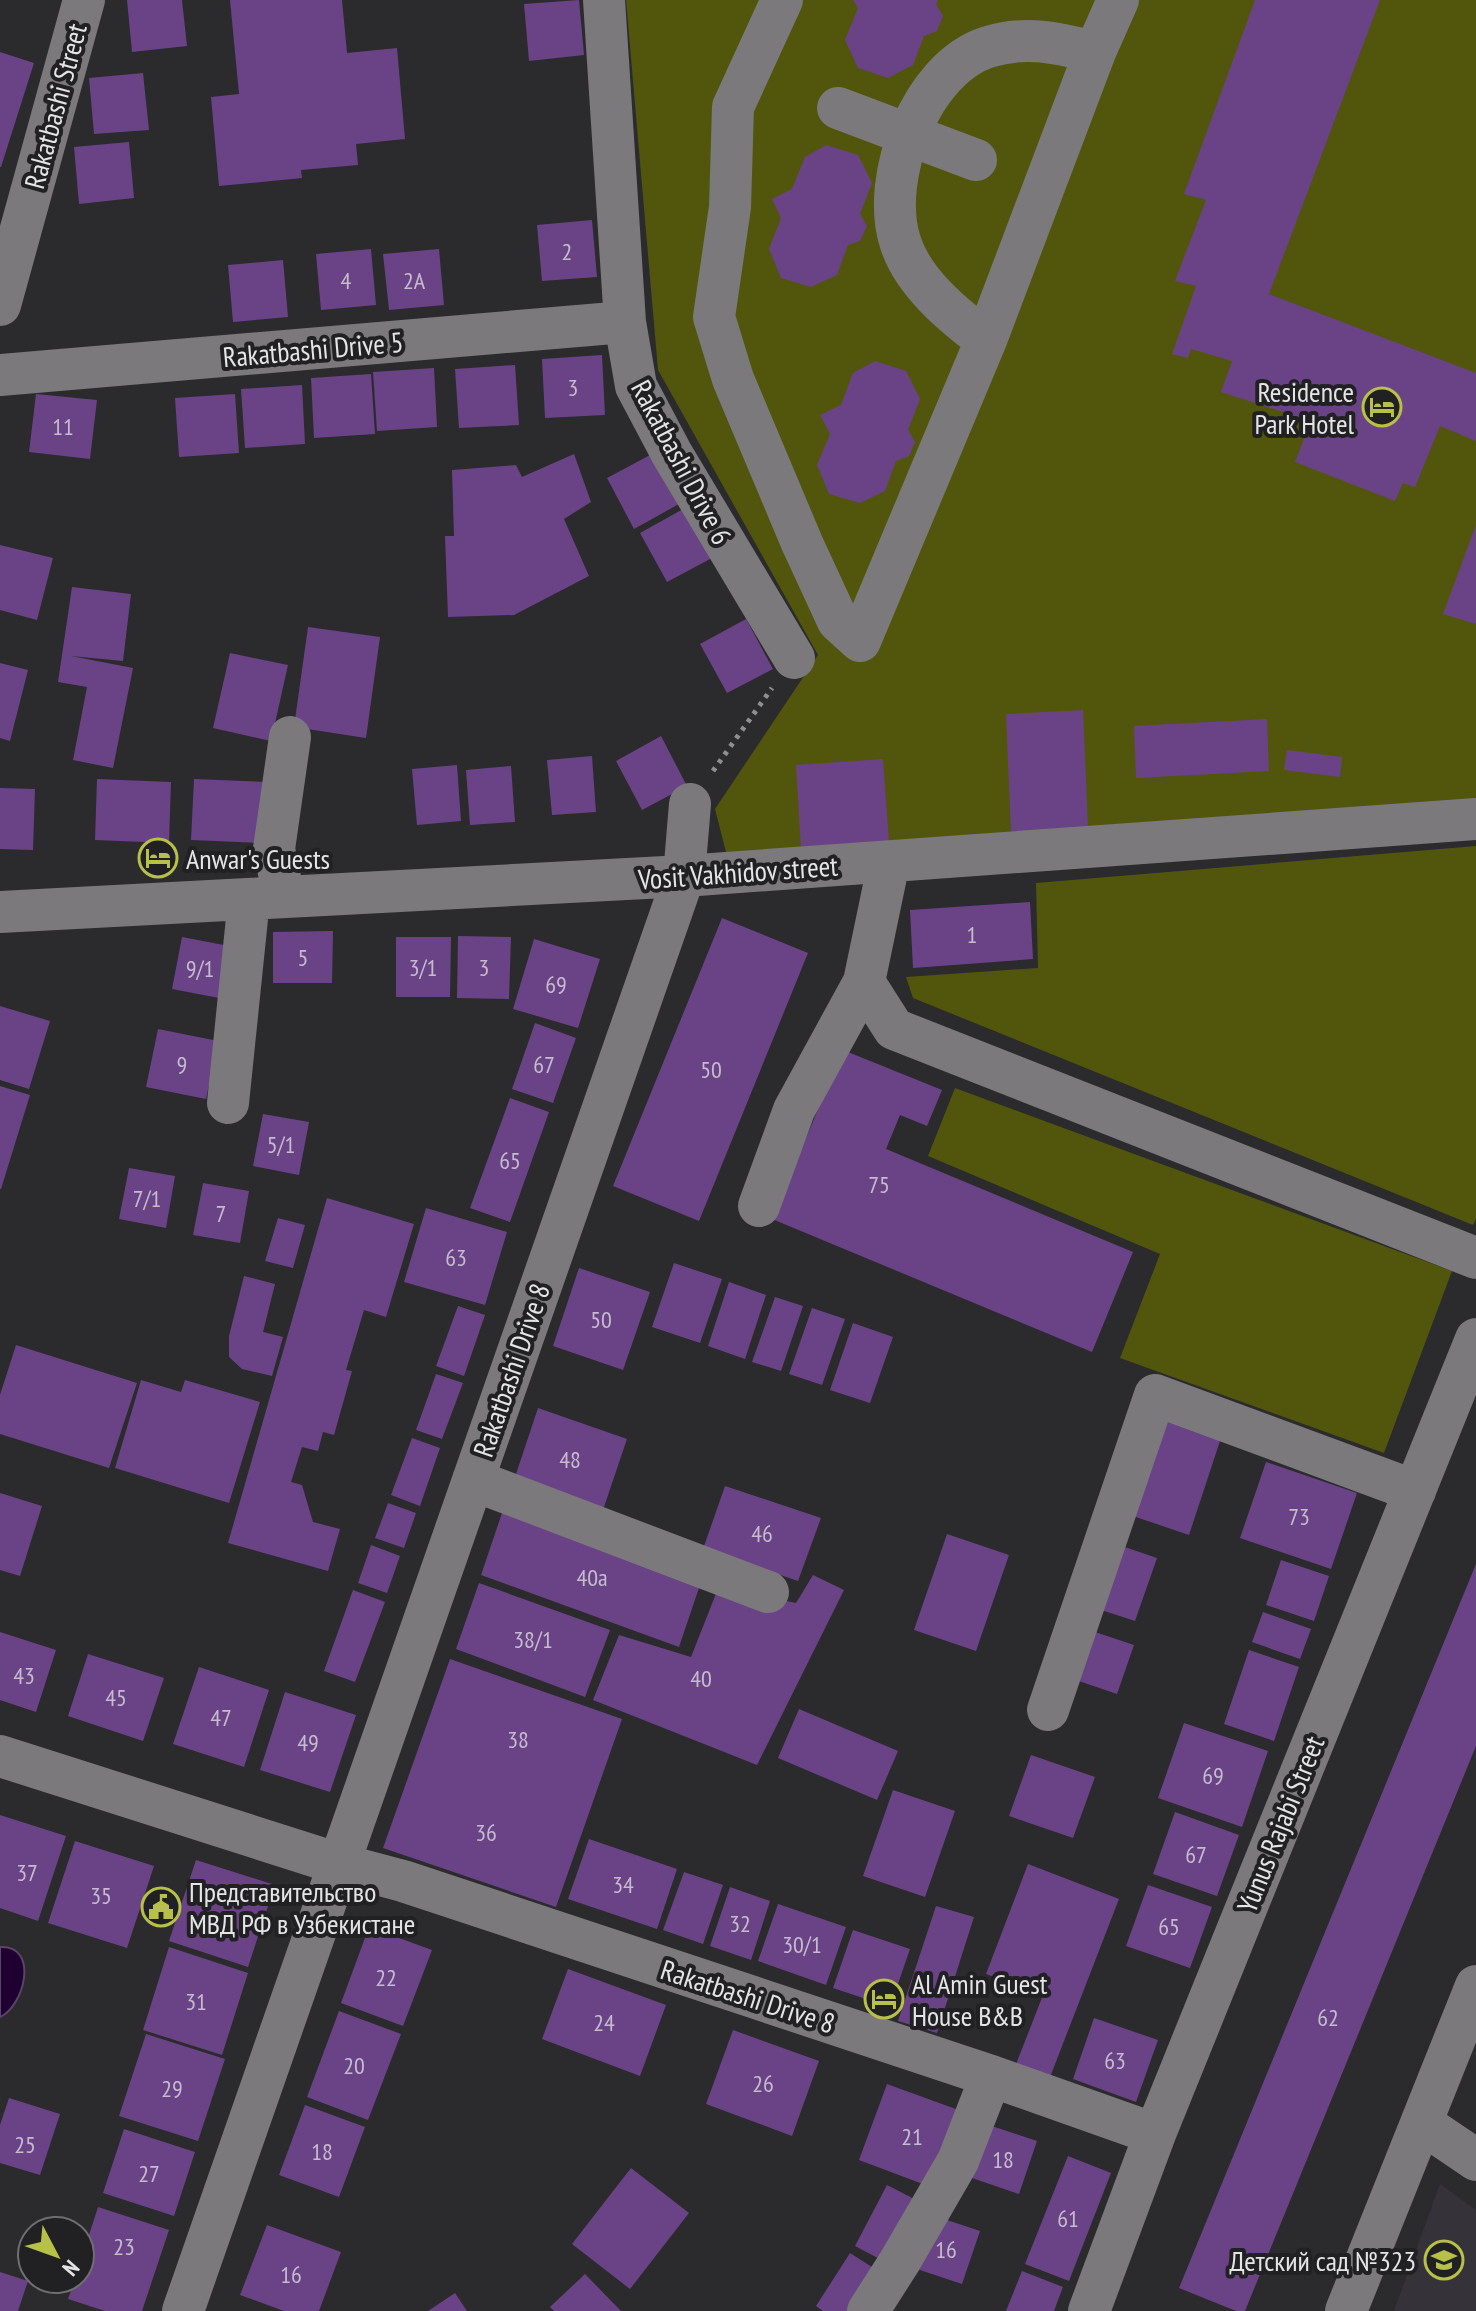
<svg xmlns="http://www.w3.org/2000/svg" width="1476" height="2311" viewBox="0 0 1476 2311" font-family="'PT Sans Narrow',sans-serif">
	<style>
		.built { fill: #36323a }
		.forest { fill: #51560c }
		.water { fill: #1f0131; stroke: #5a4567; stroke-width: 2 }
		.building { fill: #6a4387 }
		.lines { fill: none; stroke-linecap: round; stroke-linejoin: round }
		.path { stroke: #8f8e90; stroke-width: 5; stroke-dasharray: 4 6; stroke-linecap: butt }
		.minor { stroke: #7b797c; stroke-width: 42 }
		.labels { text-anchor: middle; dominant-baseline: central; stroke-width: 8; stroke-linejoin: round; paint-order: stroke }
		.number-label { font-size: 24px; fill: #c6bcce }
		.street-label { font-size: 28px; fill: #e5e4e6; stroke: #212022 }
		.poi-label { font-size: 28px; fill: #e5e4e6; stroke: #212022; text-anchor: start }
	</style>
	<rect width="100%" height="100%" fill="#2b2a2c"/>
	<!-- built -->
	<path class="built" d="M1440,2184L1476,2210V2311H1394Z"/>
	<!-- forest -->
	<path class="forest" d="M626,0H1476V803L727,856L715,809L818,655L658,370Z
		M1476,846V1219L1473,1225L913,998L906,977L1038,968L1036,883Z
		M955,1088L1452,1271L1384,1453L1120,1358L1160,1254L928,1156Z"/>
	<!-- water -->
	<path class="water" d="M0,1947C40,1945 24,2007 0,2017Z"/>
	<!-- building -->
	<path class="building" d="M127,0H182L187,46L132,52Z
		M230,0H342L347,53L397,48L405,139L356,144L358,165L301,170L302,178L219,186L211,97L239,94Z
		M579,0L584,55L529,61L524,4Z
		M853,0H938L936,4L943,16L937,31L924,36L913,65L888,78L858,68L845,40L858,8Z
		M1255,0H1380L1269,294L1476,373V441L1440,426L1415,487L1403,483L1395,501L1295,462L1311,421L1221,392L1232,361L1191,349L1188,358L1172,354L1196,286L1175,281L1206,200L1184,194Z
		M0,52L34,63L1,167H0Z
		M143,73L149,130L94,134L89,78Z
		M129,142L134,198L79,204L74,147Z
		M826,145L858,155L872,183L860,214L867,226L860,241L848,245L837,275L811,287L781,278L769,249L781,218L772,199L792,189L805,157Z
		M592,220L597,277L542,281L537,225Z
		M371,249L376,305L321,310L316,254Z
		M439,249L444,305L389,310L383,254Z
		M283,260L288,317L233,322L228,265Z
		M602,355L605,415L545,418L542,359Z
		M875,361L906,371L920,399L908,430L915,442L909,456L896,461L885,491L860,503L829,494L817,465L830,434L820,415L841,405L853,373Z
		M515,365L519,425L459,428L455,369Z
		M434,368L437,427L377,431L373,372Z
		M371,374L375,434L314,438L311,378Z
		M302,385L305,444L245,448L241,389Z
		M36,394L97,400L90,459L29,452Z
		M235,394L239,453L179,457L175,398Z
		M574,454L591,502L564,519L589,576L514,615L448,617L445,536H454L452,470L516,465L522,477Z
		M652,454L679,504L634,529L607,478Z
		M685,508L712,558L667,582L640,533Z
		M1476,525V624L1443,614Z
		M0,545L53,558L37,620L0,610Z
		M72,587L131,594L123,661L71,656L133,668L113,768L73,760L87,687L58,682Z
		M746,619L773,669L727,693L700,644Z
		M308,627L380,637L366,738L294,727Z
		M230,653L288,665L271,741L213,728Z
		M0,663L28,670L10,741L0,738Z
		M1083,710L1088,828L1011,832L1006,714Z
		M1267,719L1269,771L1136,778L1134,726Z
		M661,736L687,786L642,810L616,761Z
		M1287,750L1342,757L1340,777L1284,770Z
		M592,756L596,812L552,815L547,760Z
		M883,759L889,842L801,848L796,765Z
		M457,765L461,821L417,825L412,769Z
		M511,766L515,822L470,825L466,770Z
		M97,779L171,782L169,843L95,840Z
		M194,779L268,782L265,843L191,840Z
		M0,788L35,789L33,850L0,849Z
		M1030,902L1033,959L913,968L910,910Z
		M722,918L808,953L699,1221L613,1186Z
		M333,931L332,983H273V932Z
		M458,936L511,937L509,999L457,998Z
		M182,937L229,946L219,998L172,989Z
		M396,937H451L450,997H396Z
		M534,939L600,959L578,1028L513,1009Z
		M0,1006L50,1021L29,1089L0,1080Z
		M535,1023L576,1038L553,1103L512,1089Z
		M158,1029L218,1041L206,1099L146,1087Z
		M843,1050L942,1090L927,1126L900,1115L886,1149L1133,1252L1092,1352L772,1219Z
		M0,1086L30,1095L1,1189H0Z
		M510,1098L549,1112L510,1222L470,1208Z
		M263,1114L309,1122L299,1175L253,1166Z
		M129,1168L175,1176L166,1228L119,1219Z
		M203,1183L249,1191L240,1243L193,1235Z
		M327,1198L414,1224L386,1317L364,1310L346,1370L352,1371L334,1435L323,1432L318,1451L302,1447L291,1482L302,1485L313,1522L340,1529L328,1571L228,1543Z
		M426,1208L507,1232L485,1305L404,1282Z
		M278,1218L305,1225L293,1268L265,1261Z
		M674,1263L722,1279L700,1343L652,1327Z
		M579,1268L650,1292L623,1370L553,1346Z
		M244,1276L275,1284L263,1332L283,1337L272,1376L242,1369L229,1357V1336Z
		M729,1282L766,1295L745,1359L708,1346Z
		M775,1297L803,1306L781,1371L752,1362Z
		M458,1306L485,1315L464,1376L436,1366Z
		M812,1308L845,1319L822,1385L789,1374Z
		M853,1323L893,1337L870,1403L830,1390Z
		M16,1345L137,1383L109,1468L0,1434V1395Z
		M436,1374L463,1383L442,1439L416,1430Z
		M141,1380L181,1392L185,1380L260,1402L229,1503L115,1468Z
		M538,1408L627,1439L603,1510L514,1480Z
		M1160,1418L1221,1438L1189,1535L1127,1514Z
		M412,1438L440,1448L420,1506L391,1495Z
		M1266,1462L1357,1493L1331,1569L1240,1538Z
		M725,1486L821,1518L798,1581L703,1549Z
		M0,1493L42,1506L20,1576L0,1570Z
		M388,1503L416,1513L404,1548L375,1538Z
		M504,1507L702,1579L679,1647L481,1575Z
		M947,1534L1009,1555L976,1651L914,1630Z
		M1113,1543L1157,1558L1135,1621L1092,1607Z
		M371,1545L400,1556L387,1593L358,1583Z
		M1281,1560L1329,1576L1314,1621L1266,1605Z
		M1476,1564V1746L1245,2311H1236L1179,2288Z
		M813,1575L844,1590L757,1765L593,1700L619,1635L691,1657L719,1586L796,1603Z
		M479,1583L610,1630L585,1697L456,1649Z
		M353,1590L385,1602L355,1682L324,1671Z
		M1263,1612L1311,1629L1300,1659L1252,1642Z
		M1077,1626L1134,1645L1117,1694L1061,1675Z
		M0,1632L56,1650L36,1712L0,1700Z
		M1249,1650L1299,1667L1274,1741L1224,1724Z
		M88,1654L164,1678L143,1741L68,1716Z
		M450,1659L622,1719L556,1907L383,1848Z
		M199,1667L269,1690L244,1767L173,1744Z
		M285,1692L356,1715L330,1792L260,1770Z
		M799,1709L898,1751L877,1800L778,1758Z
		M1184,1723L1268,1751L1242,1827L1158,1798Z
		M1031,1755L1095,1777L1073,1838L1009,1816Z
		M893,1790L955,1811L925,1897L863,1876Z
		M1175,1812L1239,1835L1217,1896L1153,1874Z
		M0,1815L66,1836L38,1921L0,1908Z
		M589,1839L677,1869L657,1929L568,1899Z
		M75,1841L154,1866L127,1948L48,1923Z
		M196,1860L275,1885L248,1967L169,1941Z
		M1028,1864L1119,1899L1047,2085L1013,2072L1043,1995L986,1974Z
		M684,1872L723,1885L703,1944L663,1930Z
		M1148,1885L1212,1907L1190,1968L1126,1946Z
		M730,1887L770,1901L751,1960L710,1946Z
		M778,1904L846,1927L826,1985L758,1961Z
		M936,1906L974,1917L937,2033L898,2021Z
		M369,1927L432,1950L403,2026L341,2003Z
		M853,1930L910,1949L890,2007L833,1988Z
		M169,1947L248,1973L222,2055L143,2030Z
		M568,1969L666,2005L640,2076L542,2039Z
		M339,2011L401,2034L368,2120L307,2097Z
		M1094,2018L1158,2040L1136,2102L1073,2079Z
		M733,2030L819,2061L792,2136L706,2104Z
		M146,2034L225,2059L198,2141L119,2116Z
		M887,2084L964,2112L936,2189L859,2160Z
		M9,2098L60,2114L40,2175L0,2163V2125Z
		M305,2105L365,2127L339,2197L279,2175Z
		M986,2124L1037,2141L1019,2194L969,2177Z
		M124,2129L195,2152L174,2216L103,2193Z
		M1068,2156L1111,2173L1069,2281L1025,2264Z
		M631,2168L689,2213L630,2289L572,2244Z
		M887,2185L922,2203L891,2265L855,2246Z
		M98,2207L169,2230L142,2311H105L68,2299L75,2279H80V2263Z
		M929,2214L980,2231L962,2284L911,2267Z
		M267,2225L341,2252L319,2311H284L240,2295Z
		M850,2253L883,2274L859,2311H823L816,2306Z
		M1022,2271L1063,2287L1054,2311H1006Z
		M0,2272L28,2281L18,2311H0Z
		M585,2274L621,2311H554L550,2307Z
		M455,2293L467,2311H428Z"/>
	<g class="lines">
		<!-- path -->
		<path class="path" d="M713,771L772,688"/>
		<!-- minor -->
		<path class="minor" d="M604,0L625,322L636,386L672,454L794,658
			M782,0L733,107L730,207L714,317L733,379L802,543L838,621L860,641L986,340L1095,52L1118,0
			M838,108L976,160
			M0,305L84,0
			M986,340C954,316 912,282 900,241C880,178 921,68 988,47C1026,35 1058,43 1095,52
			M0,375L625,322
			M889,862L864,982L894,1029L1476,1258
			M284,897L274,849L290,737
			M0,912L684,876L1476,819
			M228,1103L249,899
			M759,1206L794,1110L864,982
			M473,1480L768,1592
			M1048,1710L1155,1395L1415,1491
			M0,1756L339,1864L403,1881L991,2076L1155,2134
			M1423,2124L1476,2160
			M183,2311L684,876L690,804
			M868,2311L900,2261L958,2161L991,2076
			M1089,2311L1155,2134L1476,1339
			M1346,2311L1476,1986"/>
	</g>
	<!-- icons -->
	<defs>
		<g id="hotel-ring" transform="scale(2)"><circle r="9.5" fill="#212022" stroke="#b7c148" stroke-width="1.5"/><path d="M-6-4.5h1.5V1H6V5H4.5V3h-9V5H-6ZM-4 0a1.8 1.8 0 1 1 3.6 0ZM.5 0V-2.5h3Q6-2.5 6 0Z" fill="#b7c148"/></g>
		<g id="civic-ring" transform="scale(2)"><circle r="9.5" fill="#212022" stroke="#b7c148" stroke-width="1.5"/><path d="M-.6-6.5H3V-4.5H.6V-3L4-1V1h2V6H-6V1h2V-1L-.6-3ZM-1.2 2.5V6h2.4V2.5Z" fill="#b7c148"/></g>
		<g id="school-ring" transform="scale(2)"><circle r="9.5" fill="#212022" stroke="#b7c148" stroke-width="1.5"/><path d="M0-5L7-2L0 1L-7-2ZM-4 1L0 2.5L4 1V4Q0 6-4 4Z" fill="#b7c148"/></g>
	</defs>
	<g fill-rule="evenodd">
		<use href="#hotel-ring" x="1382" y="407"/>
		<use href="#hotel-ring" x="158" y="858"/>
		<use href="#civic-ring" x="161" y="1907"/>
		<use href="#hotel-ring" x="884" y="1999"/>
		<use href="#school-ring" x="1444" y="2260"/>
	</g>
	<g class="labels">
		<!-- number labels -->
		<g class="number-label">
			<text x="567" y="251">2</text>
			<text x="346" y="280">4</text>
			<text x="414" y="280">2A</text>
			<text x="573" y="387">3</text>
			<text x="63" y="426">11</text>
			<text x="972" y="934">1</text>
			<text x="303" y="957">5</text>
			<text x="423" y="967">3/1</text>
			<text x="484" y="967">3</text>
			<text x="200" y="968">9/1</text>
			<text x="556" y="984">69</text>
			<text x="182" y="1064">9</text>
			<text x="544" y="1064">67</text>
			<text x="711" y="1069">50</text>
			<text x="281" y="1144">5/1</text>
			<text x="510" y="1160">65</text>
			<text x="879" y="1184">75</text>
			<text x="147" y="1198">7/1</text>
			<text x="221" y="1213">7</text>
			<text x="456" y="1257">63</text>
			<text x="601" y="1319">50</text>
			<text x="570" y="1459">48</text>
			<text x="1299" y="1516">73</text>
			<text x="762" y="1533">46</text>
			<text x="592" y="1577">40a</text>
			<text x="533" y="1639">38/1</text>
			<text x="24" y="1675">43</text>
			<text x="701" y="1678">40</text>
			<text x="116" y="1697">45</text>
			<text x="221" y="1717">47</text>
			<text x="518" y="1739">38</text>
			<text x="308" y="1742">49</text>
			<text x="1213" y="1775">69</text>
			<text x="486" y="1832">36</text>
			<text x="1196" y="1854">67</text>
			<text x="27" y="1872">37</text>
			<text x="623" y="1884">34</text>
			<text x="101" y="1895">35</text>
			<text x="740" y="1923">32</text>
			<text x="1169" y="1926">65</text>
			<text x="802" y="1944">30/1</text>
			<text x="386" y="1977">22</text>
			<text x="196" y="2001">31</text>
			<text x="1328" y="2017">62</text>
			<text x="604" y="2022">24</text>
			<text x="1115" y="2060">63</text>
			<text x="354" y="2065">20</text>
			<text x="763" y="2083">26</text>
			<text x="172" y="2088">29</text>
			<text x="912" y="2136">21</text>
			<text x="25" y="2144">25</text>
			<text x="322" y="2151">18</text>
			<text x="1003" y="2159">18</text>
			<text x="149" y="2173">27</text>
			<text x="1068" y="2218">61</text>
			<text x="124" y="2246">23</text>
			<text x="946" y="2249">16</text>
			<text x="291" y="2274">16</text>
		</g>
		<!-- street labels -->
		<g class="street-label">
			<text transform="translate(55 106) rotate(-75)">Rakatbashi Street</text>
			<text transform="translate(313 349) rotate(-5)">Rakatbashi Drive 5</text>
			<text transform="translate(682 462) rotate(62)">Rakatbashi Drive 6</text>
			<text transform="translate(738 872) rotate(-4)">Vosit Vakhidov street</text>
			<text transform="translate(511 1370) rotate(-71)">Rakatbashi Drive 8</text>
			<text transform="translate(1280 1824) rotate(-68)">Yunus Rajabi Street</text>
			<text transform="translate(748 1996) rotate(18)">Rakatbashi Drive 8</text>
		</g>
		<!-- poi labels -->
		<g class="poi-label">
			<text x="1354" y="391" text-anchor="end">Residence<tspan x="1354" dy="32">Park Hotel</tspan></text>
			<text x="186" y="858">Anwar's Guests</text>
			<text x="189" y="1891">Представительство<tspan x="189" dy="32">МВД РФ в Узбекистане</tspan></text>
			<text x="912" y="1983">Al Amin Guest<tspan x="912" dy="32">House B&amp;B</tspan></text>
			<text x="1416" y="2260" text-anchor="end">Детский сад №323</text>
		</g>
	</g>
	<!-- north arrow -->
	<g transform="translate(56 2255) rotate(131)"><circle r="38" fill="#212022" stroke="#6f6e70" stroke-width="2"/>
	<path d="M0-6L14 30L0 20L-14 30Z" fill="#b7c148"/>
	<text y="-12" font-size="22" font-weight="bold" text-anchor="middle" fill="#e5e4e6">N</text>
	</g>
</svg>
